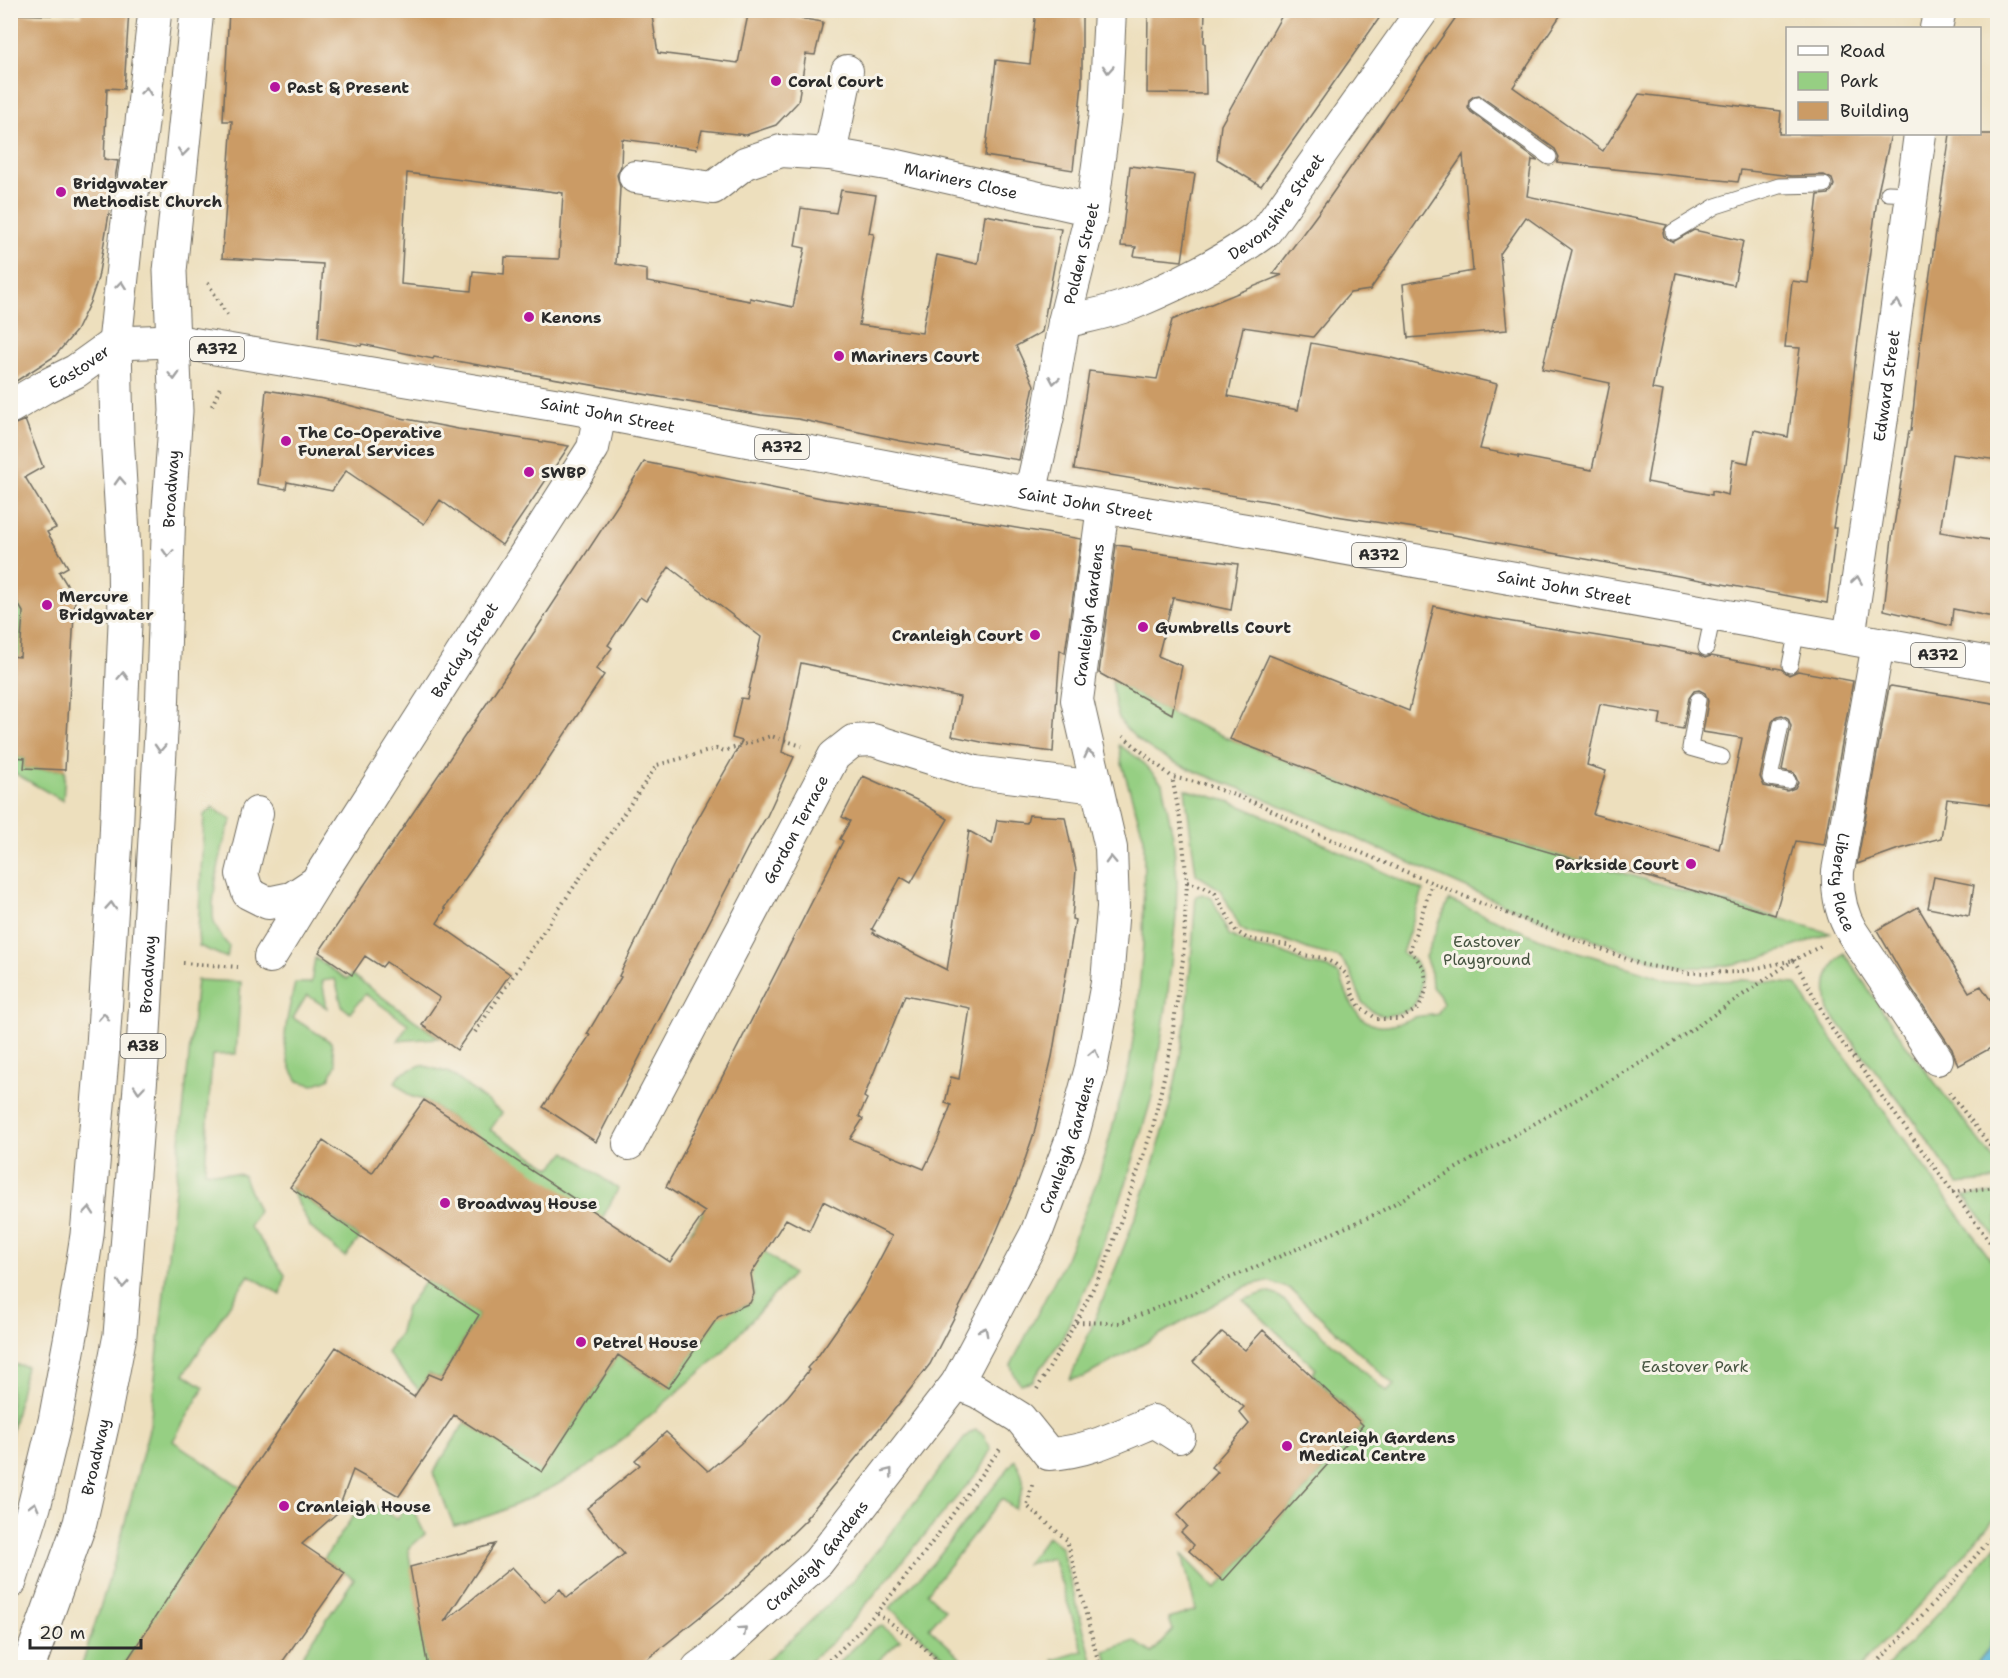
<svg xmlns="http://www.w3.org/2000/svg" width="2008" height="1678" viewBox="0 0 2008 1678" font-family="'Shantell Sans',sans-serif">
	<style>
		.green { fill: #96cf83; stroke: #607d57; stroke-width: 1.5 }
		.water { fill: #5cb7d9; stroke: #447182; stroke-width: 1.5 }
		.building { fill: #cb9b65; fill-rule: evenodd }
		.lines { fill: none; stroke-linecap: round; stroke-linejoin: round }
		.lane-casing { stroke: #6f6a5e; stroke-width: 17 }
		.street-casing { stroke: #6f6a5e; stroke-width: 34 }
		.secondary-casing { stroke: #6f6a5e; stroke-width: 35 }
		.primary-casing { stroke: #6f6a5e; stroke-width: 35 }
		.path { stroke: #6f6a5e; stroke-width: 4; stroke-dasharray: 1.5 4.5; stroke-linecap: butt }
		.lane { stroke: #fff; stroke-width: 15 }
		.street { stroke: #fff; stroke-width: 32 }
		.secondary { stroke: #fff; stroke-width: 33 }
		.primary { stroke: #fff; stroke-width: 33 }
		.oneway { stroke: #a0a0a0 }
		.poi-dot { fill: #b5179e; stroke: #f7f3e8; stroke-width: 2 }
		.labels { text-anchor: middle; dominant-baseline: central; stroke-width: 6; stroke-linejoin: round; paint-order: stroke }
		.shield { fill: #f7f3e8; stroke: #686764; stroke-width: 1.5 }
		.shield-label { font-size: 15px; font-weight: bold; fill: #2b2b2b }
		.poi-label { font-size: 16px; font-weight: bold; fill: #2b2b2b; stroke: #f7f3e8; text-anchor: start }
		.street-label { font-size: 16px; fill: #2b2b2b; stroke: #f7f3e8 }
		.park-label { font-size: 16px; fill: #465441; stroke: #f7f3e8 }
	</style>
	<rect width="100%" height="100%" fill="#f7f3e8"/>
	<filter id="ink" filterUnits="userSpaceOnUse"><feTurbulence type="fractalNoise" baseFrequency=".0167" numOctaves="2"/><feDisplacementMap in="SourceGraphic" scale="12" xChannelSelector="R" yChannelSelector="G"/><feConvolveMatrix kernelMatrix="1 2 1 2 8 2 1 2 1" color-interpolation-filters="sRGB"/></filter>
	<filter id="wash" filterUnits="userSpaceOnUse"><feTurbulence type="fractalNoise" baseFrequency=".008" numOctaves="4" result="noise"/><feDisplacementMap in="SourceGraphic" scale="24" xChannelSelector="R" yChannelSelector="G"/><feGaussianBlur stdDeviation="1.35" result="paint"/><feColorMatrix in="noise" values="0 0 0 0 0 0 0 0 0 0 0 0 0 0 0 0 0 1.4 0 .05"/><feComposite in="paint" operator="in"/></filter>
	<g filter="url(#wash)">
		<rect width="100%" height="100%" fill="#eddfbd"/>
		<!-- green -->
		<path class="green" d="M11,590L23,612L20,657L11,656L13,613L11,606Z
			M1112,680L1172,714L1230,739L1446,822L1830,933C1785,950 1739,970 1690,967C1658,965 1620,949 1590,938C1496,904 1406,860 1315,820C1291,810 1268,800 1244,790C1204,774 1155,761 1125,727C1114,715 1114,695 1112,680Z
			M1119,745L1138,758L1162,783L1173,836L1177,880L1176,917L1167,1002L1152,1097L1124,1190L1090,1277L1062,1339L1032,1381L1020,1384L1014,1375L1011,1365L1066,1258L1099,1176L1129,1067L1138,1004L1143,944L1144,838L1122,764Z
			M10,757L25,758L24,768L65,770L63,801L11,771Z
			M1185,789L1231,802L1269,818L1423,891L1402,953C1405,955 1411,958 1414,961C1424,972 1422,997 1412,1007C1405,1013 1392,1015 1384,1016L1372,1011L1362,1002L1350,971L1340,958L1310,950L1285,940L1248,933L1240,928L1221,890L1196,874Z
			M213,808L232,820C223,837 209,903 214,922C217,930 223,940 229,946L227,958L199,946L198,933L204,814Z
			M1202,894L1212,898L1229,935L1251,946L1283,953L1307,964L1326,967L1340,975C1346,993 1355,1022 1378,1026C1390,1028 1404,1021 1415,1017C1422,1015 1430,1016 1438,1014L1443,1004L1439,995L1432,987L1431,973L1425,957L1449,900L1550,943L1669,980L1699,982L1742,980L1796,984L1815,1015L1997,1268V1515L1940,1583L1860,1667H1109L1105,1651L1134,1641L1152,1653L1173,1630L1169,1619L1196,1610L1182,1554L1216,1589L1363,1425L1312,1374L1316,1369L1243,1300L1267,1292L1279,1296L1387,1392L1394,1385L1290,1289L1268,1281L1249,1285L1084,1377L1070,1379C1114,1273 1162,1165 1181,1051C1189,1000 1192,947 1196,896Z
			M1844,953L1904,1042L1997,1164V1180L1958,1184L1909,1114L1829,1011C1824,986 1825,970 1844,953Z
			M315,958L347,979L352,975L439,1038L398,1041L408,1024L365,994L350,1013L342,1006L335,979L322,981L327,1008L307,995L293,1018L331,1042L336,1065L329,1079L313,1085L298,1081C276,1049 287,1019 295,983H311Z
			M197,980L241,982L236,1054L212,1055L205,1171L243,1175L258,1211L249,1227L259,1238L285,1275L281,1295L249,1275L184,1374L204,1387L173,1441L248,1492L122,1667L81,1668L116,1557L150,1425Z
			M421,1065L450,1073L502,1113L490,1130L551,1168L566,1152L618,1189L602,1219L424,1100L410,1096L395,1082L400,1074Z
			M290,1187L360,1238L345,1257L310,1227Z
			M1997,1193H1998L1997,1239L1964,1196Z
			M704,1211L765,1252L793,1274L719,1356L596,1462L553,1487L495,1514L454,1526L433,1473L465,1422L542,1471L618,1355L668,1388L725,1306L736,1310L750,1303L754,1294L753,1284L746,1276L687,1237Z
			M426,1280L479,1315L441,1379L429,1374L419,1390L387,1353L399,1335L406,1308Z
			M11,1364L26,1366L11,1436L10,1364Z
			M975,1430L983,1434L991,1449L979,1471L839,1636L803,1667H758L784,1646L853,1581L967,1435Z
			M1015,1460C1027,1481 1025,1488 1015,1509L1002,1499L927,1593L945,1610L929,1628L971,1667H955L890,1608L932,1564Z
			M364,1500L397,1519L409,1502L425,1534L408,1549L428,1667L294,1668L354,1579L324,1559Z
			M1048,1536L1061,1547L1094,1667H1061L1053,1660L1083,1651L1053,1558L1026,1564Z
			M1997,1544V1626L1994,1630L1989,1648L1974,1667L1886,1668L1955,1595Z
			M882,1626L900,1640L872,1667H834L874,1629Z"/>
		<!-- water -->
		<path class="water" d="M1997,1626V1667H1974L1989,1648L1994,1629Z"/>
		<g id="blocks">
			<!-- building -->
			<path class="building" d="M82,10H129L124,89L107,88L104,159L118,161L98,278L90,302L76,331L55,356L10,385V14L82,16Z
				M229,10H651L658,53L738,63L749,10L823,22L815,55L806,54L798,102L776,125L746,135L702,130L697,149L622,139L621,166L617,175L620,187L616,264L647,270V282L750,301V298L793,307L805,248L795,246L801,208L836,213L841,190L876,195L869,233L874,234L859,325L922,333L937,255L978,264L985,215L1061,229L1042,332L1016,346L1034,385L1019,460L901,441L798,419L761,415L434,357L433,359L362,344L361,346L318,338L323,264L222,258L232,121H223ZM407,173L563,193L559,259L505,257L504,274L473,271L471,291L401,284Z
				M1036,10H1082V84L1073,170L985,156L996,60L1030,64Z
				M1148,10H1205L1204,43H1205L1206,94L1147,93Z
				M1285,10H1385L1261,186L1217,159L1221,125Z
				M1461,10H1564L1513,87L1603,151L1639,94L1781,111L1779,134H1891L1878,192L1856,355L1844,464L1833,528H1836L1827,603L1415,528L1336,516L1283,504L1074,469L1089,371L1157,379L1172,320L1282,275L1273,274L1327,201ZM1479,95L1555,149L1559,157L1557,163L1738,182L1741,170L1791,176L1824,175L1832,179L1834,185L1832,190L1829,194L1818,195L1808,283L1792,281L1785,347L1800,348L1788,437L1754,430L1748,463L1733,460L1728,495L1712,491V495L1647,482L1663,391L1652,389L1676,273L1734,285L1743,241L1694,230L1673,242L1664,237L1663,232L1667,225L1527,196L1532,160L1538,161L1471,112L1468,108L1469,100L1474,96ZM1463,155L1473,271L1403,284L1408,338L1507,330L1500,254L1526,217L1572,250L1542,369L1610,383L1592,470L1519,456L1518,459V456L1480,449L1497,384L1391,358L1311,343L1298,410L1228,396L1243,327L1313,337L1350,293L1370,290Z
				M1950,134H1998V460L1952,454L1940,532L1995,541L1994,564L1998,565V618L1953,609L1951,626L1884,610L1892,538L1909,431H1911L1921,336Z
				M1130,166L1195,174L1182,261L1134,256L1136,247L1121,246Z
				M266,390L324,399L396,417L458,429L569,446L502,545L440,500L424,524L346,471L332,491L287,482L286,489L257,484Z
				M25,420L43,467L25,477L56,528L47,532L68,567L59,572L75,598L65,770L24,768L25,758L14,757L15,748L10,747V656L20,657L23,612L10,590V426Z
				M644,462L826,499L917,511L1081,539L1065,653L1060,650L1053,752L991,744L952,736L960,697L801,663L782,752L794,757L767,816L749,845L596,1142L543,1107L590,1035L587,1034L621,977L619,976L641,931L688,836L742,741L732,738L741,698L747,699L761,637L669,567L646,601L640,597L608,645L612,648L596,669L604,675L527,791L444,908L446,909L437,923L510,974L457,1050L422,1025L440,998L386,962L382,967L365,956L352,975L319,952L512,666L623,497Z
				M1116,545L1131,547L1133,550L1238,564L1231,610L1173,598L1158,656L1182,666L1172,714L1099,673Z
				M1434,606L1482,617L1665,647L1698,654L1705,658L1711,656L1781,669L1789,675L1798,671L1853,681L1824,845L1796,841L1775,915L1581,857L1580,861L1446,822L1230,739L1269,655L1409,711ZM1699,690L1705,693L1708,701L1703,732L1742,738L1719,849L1593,814L1606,771L1587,765L1600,704L1661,714L1659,725L1683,729L1689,698L1694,691ZM1782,715L1788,718L1791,726L1782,770L1794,773L1798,782L1795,788L1787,791L1764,786L1760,777L1772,722L1777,716Z
				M1891,686L1998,704V805L1947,799L1941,838L1896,850L1857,864L1889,687Z
				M863,776L921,802L948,819L911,883L901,877L872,929L875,931L873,933L947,970L969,831L992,844L997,820L1027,823L1029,815L1065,817L1076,870L1072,919L1075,920L1052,1057L1034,1133L1017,1183L987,1254L930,1364L861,1452L806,1518L807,1519L737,1587L636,1668H428L410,1567L495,1544L444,1622L512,1567L545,1602L560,1589L567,1598L624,1554L587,1508L640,1465L635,1460L666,1432L708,1471L740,1444L788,1396L809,1370L807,1368L818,1356L862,1293L892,1236L823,1201L809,1231L786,1219L751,1274L754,1294L750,1303L718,1317L668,1388L618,1355L542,1472L454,1415L399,1496L353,1470L337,1513L302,1544L345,1573L278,1668H122L250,1472L336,1347L414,1397L429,1374L441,1379L479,1315L361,1237L290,1187L323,1141L372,1173L424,1100L670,1262L705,1212L666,1187L843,841L840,839L850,821L842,817ZM905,995L970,1008L959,1079L951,1077L945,1103L951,1105L937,1142L924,1169L850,1139L863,1119L859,1116L867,1099L864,1097Z
				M1934,877L1974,885L1969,916L1928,908Z
				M1918,907L1969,992L1981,986L1998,1011V1044L1958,1066L1952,1049L1904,977L1877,930Z
				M1263,1330L1363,1425L1223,1581L1189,1551L1194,1545L1181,1532L1187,1526L1177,1515L1218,1472L1211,1467L1249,1424L1239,1412L1244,1407L1193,1362L1222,1332L1245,1350Z"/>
		</g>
	</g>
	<g filter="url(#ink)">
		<use href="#blocks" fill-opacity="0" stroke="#6f6a5e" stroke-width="1.5"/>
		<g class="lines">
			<!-- lane casing -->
			<g class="lane-casing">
				<path id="lane" d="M1477,105L1549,157
					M1888,193L1912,194
					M1673,232L1716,206L1779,186L1824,185
					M1706,648L1713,615
					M1790,665L1797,630
					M1698,700L1690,748L1722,757
					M1781,725L1770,778L1788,781"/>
			</g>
			<!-- street casing -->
			<g class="street-casing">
				<g id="street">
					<path d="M1936,28L1940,10"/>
					<path d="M830,154L847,71"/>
					<path id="s1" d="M635,177L713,188L745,163L781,151L830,154L898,166L1092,210"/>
					<path id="s2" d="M1064,322C1087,316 1113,312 1136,302C1181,283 1227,260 1266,231L1423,10"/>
					<path id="s3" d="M1030,494L1048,416L1064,322L1092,210L1105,113L1110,10"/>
					<path id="s4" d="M1849,638L1883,411L1920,134"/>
					<path id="s5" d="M1878,644L1838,871C1837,892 1841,914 1852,932L1937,1059"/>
					<path id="s6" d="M257,813L242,874L248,893L268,903L292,898L316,882L593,448L600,413"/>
					<path d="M270,957L315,884"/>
					<path id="s7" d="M629,1144L834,756L853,741L873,740L975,772L1096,787"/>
					<path d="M957,1383L978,1392L1020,1418L1049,1454C1087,1452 1119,1436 1154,1421L1179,1437"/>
					<path id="s8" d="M698,1668L713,1657L818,1562L957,1383L1036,1234L1072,1138L1091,1068L1107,983L1113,907L1111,848L1077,700L1103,507"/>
				</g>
			</g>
			<!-- secondary casing -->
			<g class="secondary-casing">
				<g id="secondary">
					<path id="s9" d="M10,407L44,387L76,371L115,343L173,341"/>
				</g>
			</g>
			<!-- primary casing -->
			<g class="primary-casing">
				<g id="primary">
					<path id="s10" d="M173,341L575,408L1030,494L1261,533L1998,665"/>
					<path d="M10,1582L34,1507L55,1421L73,1324L87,1235L103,1046L116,839L125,623L124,551L117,435L115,343L127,229L141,131L155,10"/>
					<path id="s11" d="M28,1668L80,1523L103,1422L120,1335L143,1050L162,715L169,508L176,411L170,271L197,10"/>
				</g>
			</g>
			<!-- path -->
			<path class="path" d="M208,283L227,315
				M212,406L221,385
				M1123,736L1172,777L1204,784L1261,805L1318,834L1378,860L1478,902L1640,964L1688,973L1739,972L1794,960
				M1187,882L1204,887L1215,893L1236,931L1248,939L1287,945L1303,955L1323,958L1335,964L1347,975L1352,993L1360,1007L1377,1019H1400L1419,1008L1427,988L1424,968L1410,950L1432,883
				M1794,960L1832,1029L1998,1253
				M183,963L238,967
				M475,1032L657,765L716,749L724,751L771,736L802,746
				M1949,1092L1998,1156
				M1952,1192L1998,1187
				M1076,1322L1120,1323L1249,1270L1378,1213L1656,1054L1794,960L1821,946
				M1037,1389L1076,1322L1106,1263L1153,1127L1170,1050L1183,959L1187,882L1181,824L1172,777
				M1032,1485L1027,1506L1067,1540L1100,1668
				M877,1613L920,1644L945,1668
				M820,1668C894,1605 942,1526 1000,1449
				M1872,1668L1947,1589L1998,1530"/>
			<!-- lane -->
			<use href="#lane" class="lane"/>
			<!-- street -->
			<use href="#street" class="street"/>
			<!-- secondary -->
			<use href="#secondary" class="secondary"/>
			<!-- primary -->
			<use href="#primary" class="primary"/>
		</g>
		<!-- one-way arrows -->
		<defs><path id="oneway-chevron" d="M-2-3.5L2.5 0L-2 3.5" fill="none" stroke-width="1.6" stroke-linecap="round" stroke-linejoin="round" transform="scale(1.5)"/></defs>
		<g class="oneway">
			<use href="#oneway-chevron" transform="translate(1108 69) rotate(94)"/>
			<use href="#oneway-chevron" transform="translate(146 91) rotate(-83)"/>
			<use href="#oneway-chevron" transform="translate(183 152) rotate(96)"/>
			<use href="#oneway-chevron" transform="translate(121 285) rotate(-84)"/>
			<use href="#oneway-chevron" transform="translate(1897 304) rotate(-82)"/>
			<use href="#oneway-chevron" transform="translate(174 376) rotate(88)"/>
			<use href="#oneway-chevron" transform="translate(1054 380) rotate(100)"/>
			<use href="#oneway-chevron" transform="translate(120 481) rotate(-93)"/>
			<use href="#oneway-chevron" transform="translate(168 553) rotate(92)"/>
			<use href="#oneway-chevron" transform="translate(1857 580) rotate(-81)"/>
			<use href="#oneway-chevron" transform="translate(123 676) rotate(-87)"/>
			<use href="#oneway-chevron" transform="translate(160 748) rotate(93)"/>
			<use href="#oneway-chevron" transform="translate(1089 754) rotate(-103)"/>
			<use href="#oneway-chevron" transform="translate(1111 860) rotate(-92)"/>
			<use href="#oneway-chevron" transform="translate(111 906) rotate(-86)"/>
			<use href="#oneway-chevron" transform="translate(104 1017) rotate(-87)"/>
			<use href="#oneway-chevron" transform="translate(1094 1053) rotate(-79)"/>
			<use href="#oneway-chevron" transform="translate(139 1089) rotate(95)"/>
			<use href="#oneway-chevron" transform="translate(89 1211) rotate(-85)"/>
			<use href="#oneway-chevron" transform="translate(123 1284) rotate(94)"/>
			<use href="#oneway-chevron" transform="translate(984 1331) rotate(-62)"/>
			<use href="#oneway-chevron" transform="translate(889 1472) rotate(-52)"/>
			<use href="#oneway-chevron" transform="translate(34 1506) rotate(-75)"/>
			<use href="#oneway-chevron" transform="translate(743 1630) rotate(-42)"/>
		</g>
	</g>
	<!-- markers -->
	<g class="poi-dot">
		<circle cx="776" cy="81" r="6"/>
		<circle cx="275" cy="87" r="6"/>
		<circle cx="61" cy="192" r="6"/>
		<circle cx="529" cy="317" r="6"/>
		<circle cx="839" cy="356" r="6"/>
		<circle cx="286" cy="441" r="6"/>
		<circle cx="529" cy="472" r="6"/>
		<circle cx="47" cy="605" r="6"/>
		<circle cx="1143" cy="627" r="6"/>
		<circle cx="1035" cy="635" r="6"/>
		<circle cx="1691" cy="864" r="6"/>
		<circle cx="445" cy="1203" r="6"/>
		<circle cx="581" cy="1342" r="6"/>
		<circle cx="1287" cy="1446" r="6"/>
		<circle cx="284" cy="1506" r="6"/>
	</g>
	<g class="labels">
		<!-- shield labels -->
		<g class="shield">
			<rect x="190" y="337" width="54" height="24" rx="4.5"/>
			<rect x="755" y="435" width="54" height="24" rx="4.5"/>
			<rect x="1352" y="543" width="54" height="24" rx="4.5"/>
			<rect x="1911" y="643" width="54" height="24" rx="4.5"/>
			<rect x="120.5" y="1034" width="45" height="24" rx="4.5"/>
		</g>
		<g class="shield-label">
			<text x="217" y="349">A372</text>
			<text x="782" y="447">A372</text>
			<text x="1379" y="555">A372</text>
			<text x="1938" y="655">A372</text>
			<text x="143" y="1046">A38</text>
		</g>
		<!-- poi labels -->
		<g class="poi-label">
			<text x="788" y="81">Coral Court</text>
			<text x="287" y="87">Past &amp; Present</text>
			<text x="73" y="183">Bridgwater<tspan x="73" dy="18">Methodist Church</tspan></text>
			<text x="541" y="317">Kenons</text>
			<text x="851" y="356">Mariners Court</text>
			<text x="298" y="432">The Co-Operative<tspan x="298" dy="18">Funeral Services</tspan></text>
			<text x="541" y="472">SWBP</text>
			<text x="59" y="596">Mercure<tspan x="59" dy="18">Bridgwater</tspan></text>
			<text x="1155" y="627">Gumbrells Court</text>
			<text x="1023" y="635" text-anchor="end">Cranleigh Court</text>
			<text x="1679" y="864" text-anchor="end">Parkside Court</text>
			<text x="457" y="1203">Broadway House</text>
			<text x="593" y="1342">Petrel House</text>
			<text x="1299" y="1437">Cranleigh Gardens<tspan x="1299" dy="18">Medical Centre</tspan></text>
			<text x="296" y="1506">Cranleigh House</text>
		</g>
		<!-- street labels -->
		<g class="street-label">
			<text stroke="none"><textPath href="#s1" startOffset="340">Mariners Close</textPath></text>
			<text stroke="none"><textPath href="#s2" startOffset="248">Devonshire Street</textPath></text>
			<text stroke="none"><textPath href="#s3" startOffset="246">Polden Street</textPath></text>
			<text stroke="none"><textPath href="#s9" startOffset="80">Eastover</textPath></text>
			<text stroke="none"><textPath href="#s4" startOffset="255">Edward Street</textPath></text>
			<text stroke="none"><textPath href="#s10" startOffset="441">Saint John Street</textPath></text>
			<text stroke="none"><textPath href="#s11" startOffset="1194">Broadway</textPath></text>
			<text stroke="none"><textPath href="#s10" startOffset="927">Saint John Street</textPath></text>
			<text stroke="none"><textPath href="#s10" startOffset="1413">Saint John Street</textPath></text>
			<text stroke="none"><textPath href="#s8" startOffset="1190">Cranleigh Gardens</textPath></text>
			<text stroke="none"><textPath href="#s6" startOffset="434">Barclay Street</textPath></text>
			<text stroke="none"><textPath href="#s7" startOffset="356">Gordon Terrace</textPath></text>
			<text stroke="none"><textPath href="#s5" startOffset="242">Liberty Place</textPath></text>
			<text stroke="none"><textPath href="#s11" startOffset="708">Broadway</textPath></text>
			<text stroke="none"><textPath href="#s8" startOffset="650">Cranleigh Gardens</textPath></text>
			<text stroke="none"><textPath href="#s11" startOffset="222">Broadway</textPath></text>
			<text stroke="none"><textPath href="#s8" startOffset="164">Cranleigh Gardens</textPath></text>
		</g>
		<!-- park labels -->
		<g class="park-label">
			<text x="1487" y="941">Eastover<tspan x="1487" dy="18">Playground</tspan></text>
			<text x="1695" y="1366">Eastover Park</text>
		</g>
	</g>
	<!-- margin -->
	<rect width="2008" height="1678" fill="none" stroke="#f7f3e8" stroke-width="36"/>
	<!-- legend -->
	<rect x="1786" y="27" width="195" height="108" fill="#f7f3e8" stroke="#a5a39c" stroke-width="1.5"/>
	<rect x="1798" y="46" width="30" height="9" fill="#ffffff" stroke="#a5a39c" stroke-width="1.5"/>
	<text x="1840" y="57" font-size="18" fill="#2b2b2b">Road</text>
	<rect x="1798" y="72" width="30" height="18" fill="#96cf83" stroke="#a5a39c" stroke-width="1.5"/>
	<text x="1840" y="87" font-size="18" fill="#2b2b2b">Park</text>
	<rect x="1798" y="102" width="30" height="18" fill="#cb9b65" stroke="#a5a39c" stroke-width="1.5"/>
	<text x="1840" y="117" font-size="18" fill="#2b2b2b">Building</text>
	<!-- scale -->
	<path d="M30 1639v9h111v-9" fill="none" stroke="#2b2b2b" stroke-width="3"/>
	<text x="39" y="1639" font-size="18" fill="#2b2b2b" stroke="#f7f3e8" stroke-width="4.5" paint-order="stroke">20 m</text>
</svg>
